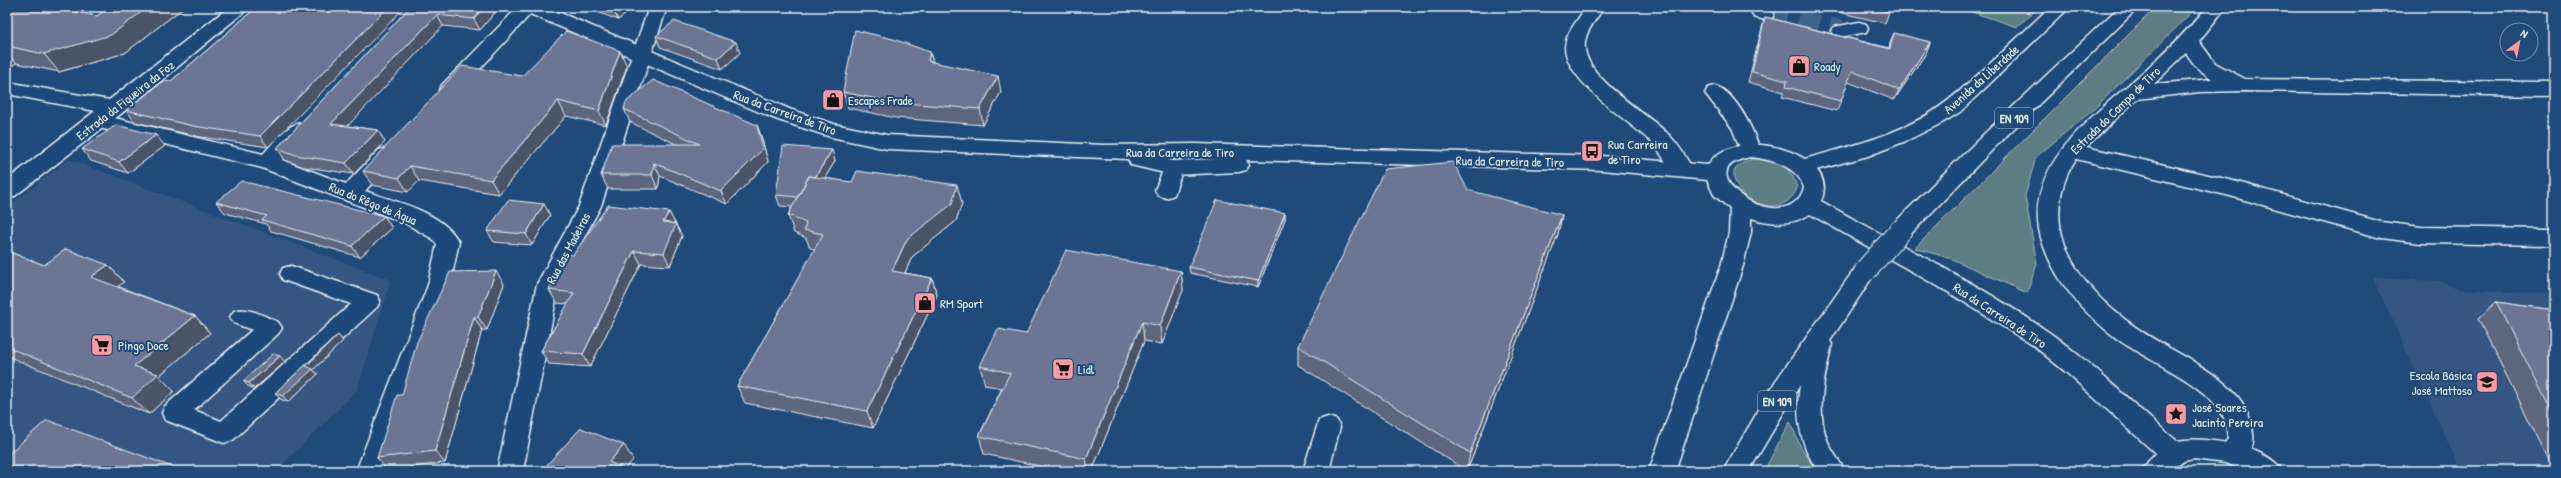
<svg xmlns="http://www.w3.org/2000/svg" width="2561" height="478" viewBox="0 0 2561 478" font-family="'Patrick Hand',sans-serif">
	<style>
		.built { fill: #365782 }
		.green { fill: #5c7d81; stroke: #a2b7bc }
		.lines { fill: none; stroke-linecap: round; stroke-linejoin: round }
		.minor-tunnel { stroke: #3d638d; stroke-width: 22; stroke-dasharray: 22 11; stroke-linecap: butt }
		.minor-casing { stroke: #e8f1f8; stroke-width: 3 }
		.major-casing { stroke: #e8f1f8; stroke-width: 3 }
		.minor { fill: #1f4a7a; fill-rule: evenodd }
		.major { fill: #1f4a7a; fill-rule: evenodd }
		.major-bridge-casing { stroke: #e8f1f8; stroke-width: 24; stroke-linecap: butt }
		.major-bridge { stroke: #1f4a7a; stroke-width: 22 }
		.wall { fill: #5d657f; stroke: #e8f1f8 }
		.shaded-wall { fill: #4c5368; stroke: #e8f1f8 }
		.building { fill: #6c7694; stroke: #e8f1f8 }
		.labels { text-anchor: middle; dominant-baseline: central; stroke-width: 4; stroke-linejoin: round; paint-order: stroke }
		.shield { fill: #1f4a7a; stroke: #acbfd2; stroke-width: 1 }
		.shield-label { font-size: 12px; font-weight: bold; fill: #e8f1f8 }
		.poi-label { font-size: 13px; fill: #e8f1f8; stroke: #1f4a7a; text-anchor: start }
		.street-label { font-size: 13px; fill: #e8f1f8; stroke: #1f4a7a }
	</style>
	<rect width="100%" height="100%" fill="#1f4a7a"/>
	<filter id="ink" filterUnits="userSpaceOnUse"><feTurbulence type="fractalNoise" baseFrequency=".025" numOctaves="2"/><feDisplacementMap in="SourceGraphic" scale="8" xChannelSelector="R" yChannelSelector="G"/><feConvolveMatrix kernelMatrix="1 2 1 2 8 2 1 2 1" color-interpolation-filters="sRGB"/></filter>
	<g filter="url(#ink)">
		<!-- built -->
		<path class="built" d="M69,159L391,280L357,390L276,471H7V208Z
			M2373,278L2441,281L2457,289L2554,294V471H2461Z"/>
		<!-- green -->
		<path class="green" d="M1964,7H2039L2017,27L1963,9Z
			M2156,7H2197L2094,109L2036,157L2025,196L2037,264L2027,293L1952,259L1915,248Z
			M1762,158C1781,160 1793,170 1797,188C1785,222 1731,203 1734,171C1741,161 1751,159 1762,158Z
			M1790,421L1799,443L1816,471H1764Z"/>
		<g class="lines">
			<!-- minor-tunnel -->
			<path class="minor-tunnel" d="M1765,14L1841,31"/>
			<!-- minor casing -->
			<g class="minor-casing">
				<path id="minor" d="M518,7H537L456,95L449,97L442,95L439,90L442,85Z
					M649,7H667L601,206L559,284L523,471H497L537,284L579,206Z
					M1586,7H1604C1597,19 1583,33 1585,48C1587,79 1645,112 1667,133C1678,143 1686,157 1693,170L1690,175C1670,181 1665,154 1650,141C1627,119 1567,82 1565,48C1565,33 1579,19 1586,7Z
					M1761,7L1772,10L1774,14L1772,18L1765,20L1754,17L1752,13L1754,9Z
					M2050,7H2070L1960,112L1942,123L1906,141L1868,156L1801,174L1794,172L1791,167L1794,162C1845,147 1903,136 1946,102C1983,73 2016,38 2050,7Z
					M2207,7H2226L2199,41L2215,63L2245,79L2554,82V96L2245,91L2200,92L2137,99L2086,147L2230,180L2381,222L2421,227L2554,229V245L2421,243L2381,238L2230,196L2076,159C2063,178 2057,203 2060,225C2068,278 2116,317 2159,342C2186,358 2217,372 2238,397C2247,408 2255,428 2253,442C2253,449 2247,453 2243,457C2236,463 2230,464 2221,460L2217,453L2228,439C2227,431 2227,423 2223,416C2208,384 2145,360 2116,338C2085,314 2057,284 2044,247C2015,171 2092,117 2141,74C2165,53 2187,31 2207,7ZM2186,53L2196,67L2212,79L2154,84Z
					M1859,22L1866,24L1868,28L1866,32L1841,37L1834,35L1832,31L1834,27Z
					M1715,86C1736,92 1754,131 1760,150L1757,155L1750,157L1743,155L1732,128L1705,93L1708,88Z
					M98,114L263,154C275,142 289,119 307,124L310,129L282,160L346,184L379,150L386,148L393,150L396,155L393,160L365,191C396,202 442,211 459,242L450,285L382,471H356L428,285L437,244L431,238L405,223L262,168L91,126L88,121L91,116Z
					M1173,161L1180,163L1183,168L1174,195L1166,198L1158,195L1155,190L1166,163Z
					M291,266L377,295L380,301L377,307L233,440L224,443L165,420L162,413L165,406L252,330L234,323L230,317L234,311C248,306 264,316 278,322L282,328L278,334L194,410L221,421L351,304L283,280L280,274L283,268Z
					M1328,417L1337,420L1340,427L1329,471H1303L1319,420Z"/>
			</g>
			<!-- major casing -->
			<g class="major-casing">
				<path id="major" d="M229,7H250L122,113L15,196L7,199V180L95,111L7,94V82L109,100Z
					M521,7H546L792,110L834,124L887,135L1104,145L1195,144L1601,156L1708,165C1733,123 1843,152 1821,201C1897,244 1977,282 2050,333C2095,365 2134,406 2177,441C2202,435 2269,446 2282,471H2246L2225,463L2193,459L2184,461L2170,471H2141L2155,453L2068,374L2034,346L1948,292L1810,214C1792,226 1771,224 1751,218V232L1743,266L1675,471H1649L1721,266L1729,232L1730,209L1714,195L1707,180L1601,170L1246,160L1249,165L1246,170L1239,172L1173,175L1131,165L1128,159L887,149L831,137L778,120L523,11ZM1750,157C1770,159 1798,166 1804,188C1790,233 1715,192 1728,168C1732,161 1743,159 1750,157ZM1163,158L1216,159L1173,161Z
					M2119,7H2139L1999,143L1908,237L1900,239L1892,237L1889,231L1892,225L1985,133Z
					M1866,262L1874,264L1877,270L1830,341L1832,344C1825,375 1815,411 1828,442C1832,452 1840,461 1845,471H1818C1800,445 1795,417 1800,385L1749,471H1723L1775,382L1858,264Z"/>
			</g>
			<!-- minor -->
			<use href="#minor" class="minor"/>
			<!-- major -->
			<use href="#major" class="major"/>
			<!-- major-bridge casing -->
			<g class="major-bridge-casing">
				<path id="major-bridge" d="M1866,270L1900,231"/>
			</g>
			<!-- major-bridge -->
			<use href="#major-bridge" class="major-bridge"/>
		</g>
		<!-- wall -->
		<path class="wall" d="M7,7L63,9L97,16L109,7H184L125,53L59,72L16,63L11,67L7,66Z
			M257,7L268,147L201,137L135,122L126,110L171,81Z
			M410,7L497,10L480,30L443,26L347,126L378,130L385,142L354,174L304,167L285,160L277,148Z
			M585,7H635L618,20Z
			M1816,7H1890L1889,12L1885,23Z
			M1765,17L1889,48L1890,43L1894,33L1930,42L1926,53L1894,100L1848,82L1837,111L1782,97L1784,92L1748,82L1762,28Z
			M656,36L740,53L722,69L660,47Z
			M930,52L933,62L1001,92L983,125L896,118L848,108L843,92Z
			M627,66L606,125L566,116L499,194L419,181L408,192L372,185L363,171L522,76Z
			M624,109L757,125L762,139L768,162L727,204L660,176L658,189H608L601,175L676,144L630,122Z
			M165,146L128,173L91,161L82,149Z
			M835,161L825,178L962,203L956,221L912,257L905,273L932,278L937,295L873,428L745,403L737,386L815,249L810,248L806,238L794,233L788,215L792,207L780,206L776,195Z
			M216,202L384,216L392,228L360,257L271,231L266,224L225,213Z
			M669,212L682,236L670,266L641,264L590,367L549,364L541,351L568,304L557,303L549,290L573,255Z
			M1285,213V219L1258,287L1190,273L1189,267Z
			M550,215L532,245L494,242L487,231Z
			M1562,215L1558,234L1467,471L1298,365V346Z
			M7,251L44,265H108L124,282L117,286L195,316L210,333L159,376L174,391L149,414L7,356Z
			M1181,271L1183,290L1162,344L1144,341L1092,471H1062L984,454L979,436L1002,388L985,385L980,366L1026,334Z
			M504,284L487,330H482L445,463L387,470L377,458L402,395Z
			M2496,302L2554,310V471H2542L2551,464L2478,319Z
			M338,335L343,341L313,370L318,374L288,402L280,399L275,393Z
			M285,362L254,389L248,386L243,381Z"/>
		<!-- shaded-wall -->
		<path class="shaded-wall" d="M35,7H66L46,22Z
			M148,7H184L125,53L59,72L44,54Z
			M388,7H405L268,147L260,136Z
			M484,7H496L497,10L480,30L474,19Z
			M612,7H635L618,20Z
			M437,15L443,26L339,135L331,124Z
			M736,42L740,53L722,69L718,58Z
			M1930,42L1926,53L1894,100L1899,90Z
			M620,51L627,66L606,125L599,111Z
			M930,52L934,67L928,61Z
			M7,53L16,63L11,67L7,62Z
			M998,76L1001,92L983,125L980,109Z
			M558,101L566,116L499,194L491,180Z
			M757,125L762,139L768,162L727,204L721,191Z
			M378,130L385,142L354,174L346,163Z
			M156,135L165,146L128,173L119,162Z
			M832,150L835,161L807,208L803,197Z
			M654,163L660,176L658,189L652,175Z
			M410,166L419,181L408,192L399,178Z
			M957,185L962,203L956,221L912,257L898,288L892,271L907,239Z
			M544,204L550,215L532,245L526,234Z
			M669,212L682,236L670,266L664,253L663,222Z
			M1285,213V219L1258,287V281Z
			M1562,215L1558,234L1467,471L1470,453Z
			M384,216L392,228L360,257L352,246Z
			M634,251L641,264L590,367L583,354Z
			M108,265L124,282L108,294L91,277Z
			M496,271L504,284L487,330L478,317Z
			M1181,271L1183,290L1162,344L1160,326Z
			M932,278L937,295L873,428L867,411Z
			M195,316L210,333L159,376L174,391L149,414L132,398L134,366Z
			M474,317L482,330L445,463L435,451Z
			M1142,322L1144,341L1092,471H1088L1086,459Z
			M338,335L343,341L313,370L318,374L288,402L283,396L306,366Z
			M280,356L285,362L254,389L249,383Z
			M624,445L633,460L624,470L625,471H615L609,462Z"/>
		<!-- building -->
		<path class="building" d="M7,7H50L97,16L109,7H148L111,35L44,54L7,46Z
			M257,7H388L260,136L193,126L126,110L165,80L171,81Z
			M410,7H484L474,19L437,15L331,124L378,130L346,163L296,155L277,148Z
			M1865,7H1890L1889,12Z
			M1765,17L1890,49L1894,33L1930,42L1899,90L1852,71L1841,101L1786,87L1787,81L1752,72Z
			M674,21L736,42L718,58L656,36Z
			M855,30L893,39L930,52L928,61L998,76L980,109L892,102L843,92Z
			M566,31L620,51L599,111L558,101L491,180L410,166L399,178L363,171L462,66L522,76Z
			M653,80L757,125L763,149L721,191L654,163L652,175H601L612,144H699L624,109L626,102Z
			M116,125L156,135L119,162L82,149Z
			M783,146L832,150L815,177L809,176L798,197L776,195Z
			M1453,162L1468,190L1562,215L1470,453L1298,346L1385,169Z
			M857,171L957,185L952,204L907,239L892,271L932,278L867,411L737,386L823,234L804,230L806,223L788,215L809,176L852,182Z
			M241,181L384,216L352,246L262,220L267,216L216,202Z
			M508,200L544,204L526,234L487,231Z
			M1217,200L1285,213L1258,281L1189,267Z
			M608,205L669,212L663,222L676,224L664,253L634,251L583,354L541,351L574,293L549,290L551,285L565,254L573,255Z
			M66,249L108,265L91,277L195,316L134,366L158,374L132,398L7,347V251L44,265Z
			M1066,250L1181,271L1160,326L1142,322L1086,459L979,436L1010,373L980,366L998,329L1026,334Z
			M496,271L478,317H474L435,451L377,458L397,395H402L417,342L450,272Z
			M2496,302L2554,310V416Z
			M338,335L306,366L313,369L283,396L275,393Z
			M273,354L280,356L249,383L243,381Z
			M47,420L183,471H7V455Z
			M581,428L624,445L609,462L623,468L621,471H541Z
			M2550,464L2554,465V471Z"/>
	</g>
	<!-- icons -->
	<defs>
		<g id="shop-square" transform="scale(1.15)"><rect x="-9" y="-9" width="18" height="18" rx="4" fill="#ff9aa2" stroke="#1f4a7a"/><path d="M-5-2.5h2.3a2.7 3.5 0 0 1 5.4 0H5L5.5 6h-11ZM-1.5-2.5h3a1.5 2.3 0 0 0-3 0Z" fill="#111"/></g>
		<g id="bus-square" transform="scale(1.15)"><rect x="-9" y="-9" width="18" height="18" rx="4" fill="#ff9aa2" stroke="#1f4a7a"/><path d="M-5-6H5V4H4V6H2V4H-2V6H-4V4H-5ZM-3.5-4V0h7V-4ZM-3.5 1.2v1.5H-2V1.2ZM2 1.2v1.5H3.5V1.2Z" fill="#111"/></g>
		<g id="supermarket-square" transform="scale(1.15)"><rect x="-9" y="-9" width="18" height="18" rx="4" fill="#ff9aa2" stroke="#1f4a7a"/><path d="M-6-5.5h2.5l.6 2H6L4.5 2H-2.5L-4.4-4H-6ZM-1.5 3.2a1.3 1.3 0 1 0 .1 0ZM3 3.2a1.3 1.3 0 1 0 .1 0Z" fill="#111"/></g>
		<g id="school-square" transform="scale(1.15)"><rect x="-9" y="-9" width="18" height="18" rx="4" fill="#ff9aa2" stroke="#1f4a7a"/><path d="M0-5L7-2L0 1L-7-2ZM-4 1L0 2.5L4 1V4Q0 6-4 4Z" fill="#111"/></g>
		<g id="sight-square" transform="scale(1.15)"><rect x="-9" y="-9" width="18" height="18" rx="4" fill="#ff9aa2" stroke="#1f4a7a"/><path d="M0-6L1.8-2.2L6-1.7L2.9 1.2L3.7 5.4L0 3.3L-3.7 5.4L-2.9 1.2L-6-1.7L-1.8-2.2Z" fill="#111"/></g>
	</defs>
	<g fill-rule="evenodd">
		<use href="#shop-square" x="1799" y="66"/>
		<use href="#shop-square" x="833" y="100"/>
		<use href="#bus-square" x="1592" y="151"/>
		<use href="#shop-square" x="925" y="303"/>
		<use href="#supermarket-square" x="102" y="345"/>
		<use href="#supermarket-square" x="1063" y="369"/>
		<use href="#school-square" x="2487" y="382"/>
		<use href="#sight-square" x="2176" y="414"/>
	</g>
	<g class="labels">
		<!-- shield labels -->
		<g class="shield">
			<rect x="1995" y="108" width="38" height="20" rx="3"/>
			<rect x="1758" y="391" width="38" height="20" rx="3"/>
		</g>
		<g class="shield-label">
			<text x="2014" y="118">EN 109</text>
			<text x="1777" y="401">EN 109</text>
		</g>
		<!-- poi labels -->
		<g class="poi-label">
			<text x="1814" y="66">Roady</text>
			<text x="848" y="100">Escapes Frade</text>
			<text x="1608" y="144">Rua Carreira<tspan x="1608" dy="15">de Tiro</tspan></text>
			<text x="940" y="303">RM Sport</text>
			<text x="118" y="345">Pingo Doce</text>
			<text x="1078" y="369">Lidl</text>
			<text x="2472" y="375" text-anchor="end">Escola Básica<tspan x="2472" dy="15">José Mattoso</tspan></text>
			<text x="2192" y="407">José Soares<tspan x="2192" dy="15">Jacinto Pereira</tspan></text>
		</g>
		<!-- street labels -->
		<g class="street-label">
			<text transform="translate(1981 79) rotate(-42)">Avenida da Liberdade</text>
			<text transform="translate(125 100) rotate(-38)">Estrada da Figueira da Foz</text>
			<text transform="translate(2115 110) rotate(-44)">Estrada do Campo de Tiro</text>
			<text transform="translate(785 112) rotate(20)">Rua da Carreira de Tiro</text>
			<text x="1180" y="152">Rua da Carreira de Tiro</text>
			<text transform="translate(1510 161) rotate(1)">Rua da Carreira de Tiro</text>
			<text transform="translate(373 203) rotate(22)">Rua do Rêgo de Água</text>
			<text transform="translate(568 248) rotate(-62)">Rua das Madeiras</text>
			<text transform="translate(2000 315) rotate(33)">Rua da Carreira de Tiro</text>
		</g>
	</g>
	<!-- margin -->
	<rect width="2561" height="478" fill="none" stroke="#1f4a7a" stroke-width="24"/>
	<rect x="12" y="12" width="2537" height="454" fill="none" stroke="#e8f1f8" stroke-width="1.5" filter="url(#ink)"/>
	<!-- north arrow -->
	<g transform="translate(2519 42) rotate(32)"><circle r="19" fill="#1f4a7a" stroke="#6f8dac"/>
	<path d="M0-3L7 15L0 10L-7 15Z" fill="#ff9aa2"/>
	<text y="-6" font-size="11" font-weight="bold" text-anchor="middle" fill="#e8f1f8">N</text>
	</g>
</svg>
